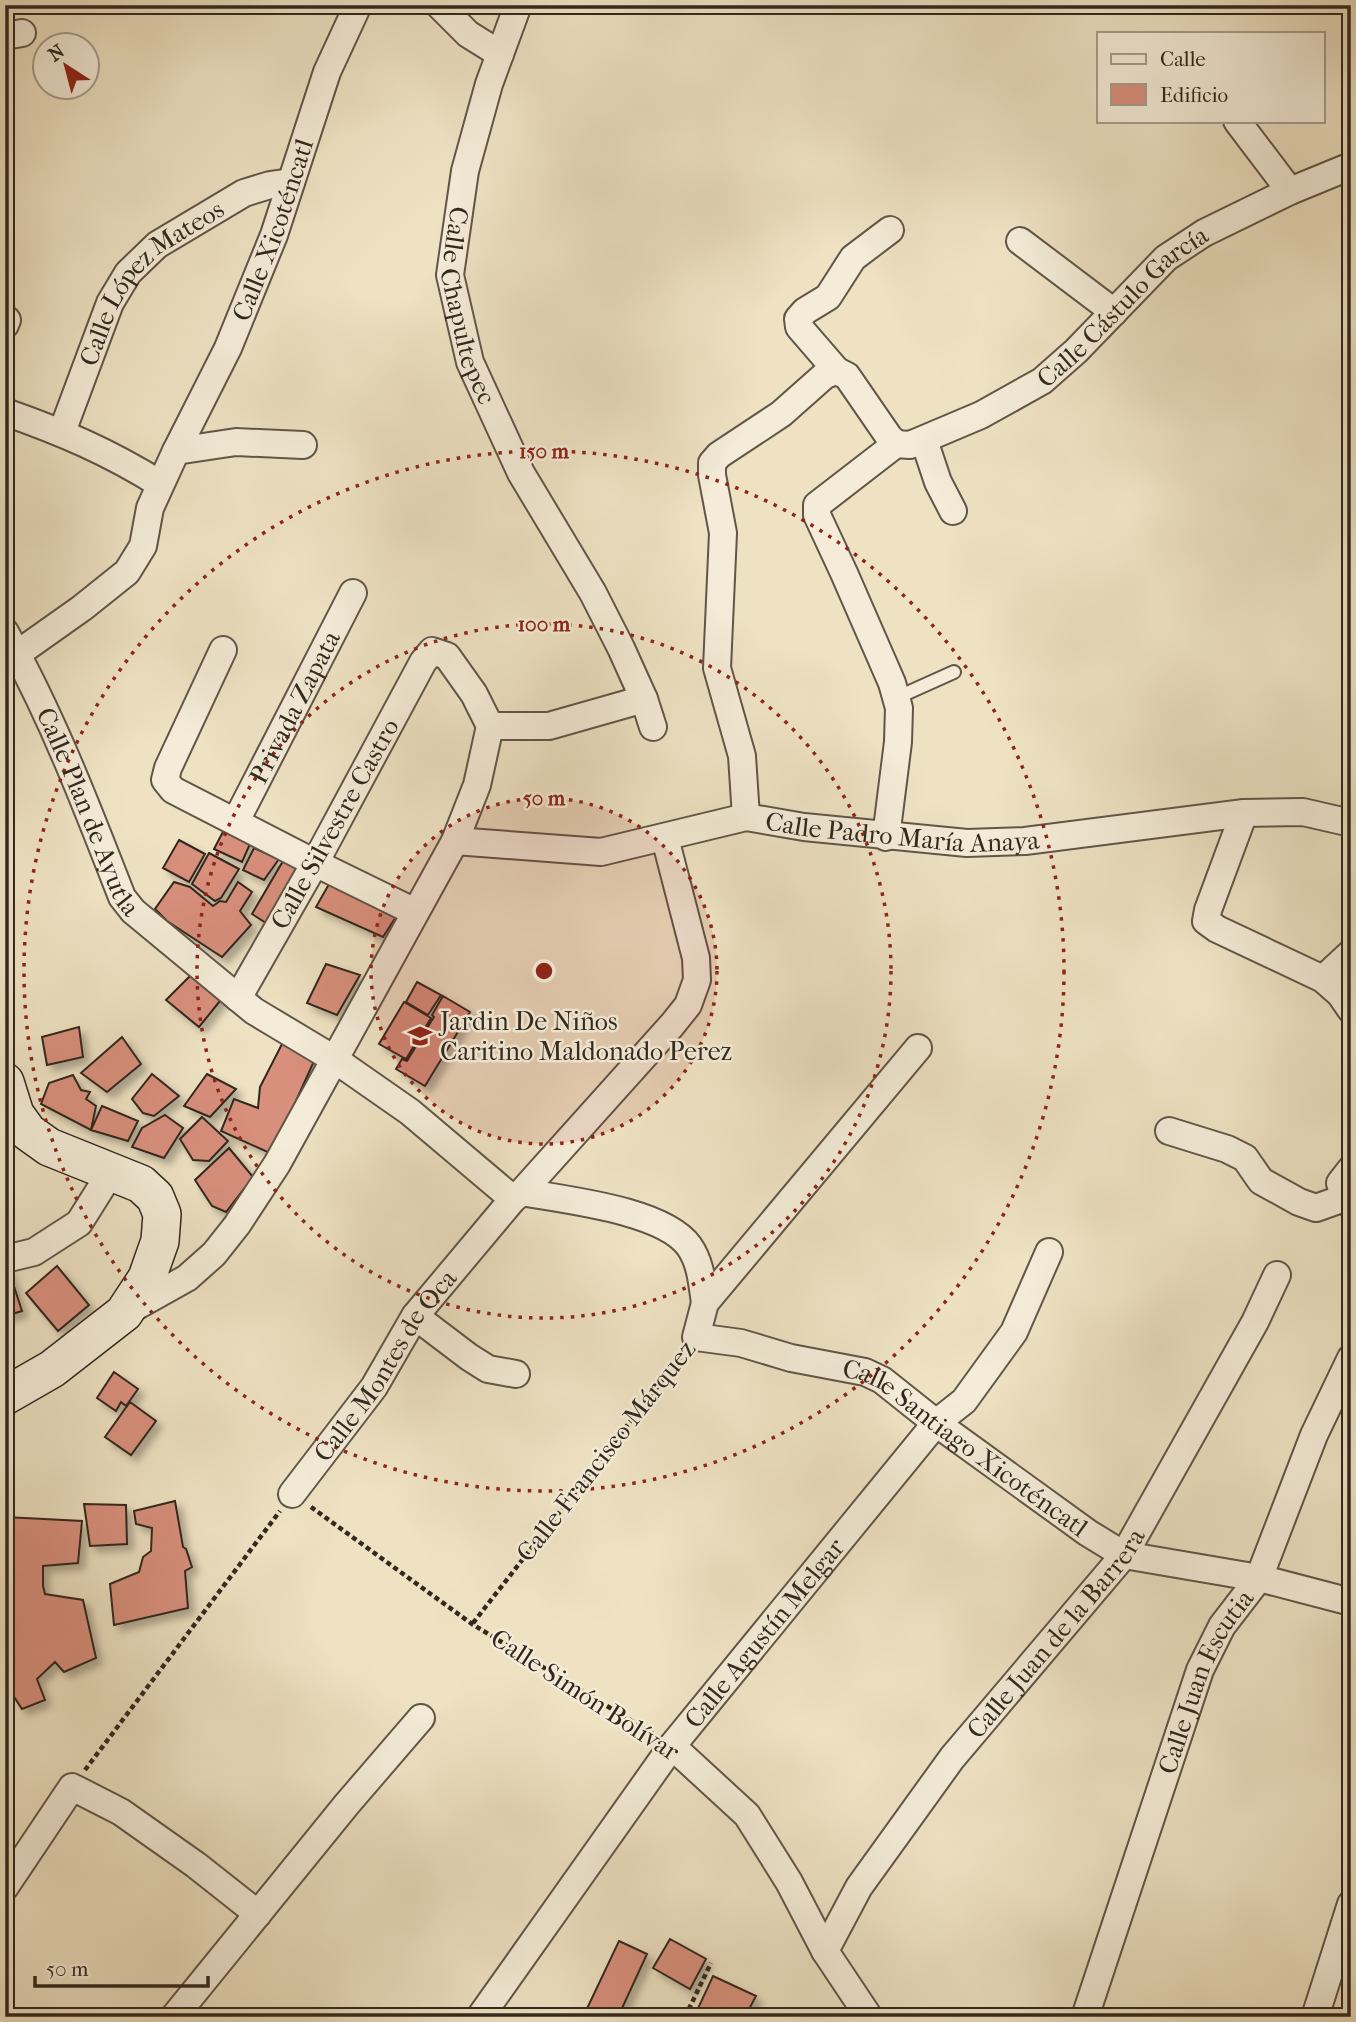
<svg xmlns="http://www.w3.org/2000/svg" width="1356" height="2022" viewBox="0 0 1356 2022" font-family="'IM FELL French Canon',serif">
	<style>
		.building { fill: #d88f7c; stroke: #31281f; stroke-width: 2; filter: url(#shadow) }
		.lines { fill: none; stroke-linecap: round; stroke-linejoin: round }
		.lane-casing { stroke: #605648; stroke-width: 16 }
		.street-casing { stroke: #605648; stroke-width: 30 }
		.secondary-casing { stroke: #31281f; stroke-width: 40 }
		.path { stroke: #31281f; stroke-width: 4.5; stroke-dasharray: 5 3.5; stroke-linecap: butt }
		.lane { stroke: #f4ecd8; stroke-width: 12 }
		.street { stroke: #f4ecd8; stroke-width: 26 }
		.secondary { stroke: #f4ecd8; stroke-width: 37 }
		.ring { fill: none; stroke: #8f2418; stroke-width: 3.5; stroke-dasharray: 3.5 7 }
		.labels { text-anchor: middle; dominant-baseline: central; stroke-width: 5; stroke-linejoin: round; paint-order: stroke }
		.street-label { font-size: 26px; fill: #31281f; stroke: #f4ecd8 }
		.poi-label { font-size: 26px; fill: #31281f; stroke: #f4ecd8; text-anchor: start }
		.centre { fill: #8f2418; stroke: #f4ecd8; stroke-width: 3.5 }
		.ring-label { font-size: 21px; text-anchor: middle; font-weight: bold; fill: #8f2418; stroke: #f4ecd8; stroke-width: 5; stroke-linejoin: round; paint-order: stroke }
	</style>
	<defs>
		<filter id="shadow"><feDropShadow dx="6" dy="6" stdDeviation="3.5" flood-color="#0004"/></filter>
	</defs>
	<rect width="100%" height="100%" fill="#eee2c3"/>
	<filter id="stains"><feTurbulence type="fractalNoise" baseFrequency=".00286" numOctaves="4"/><feColorMatrix values="0 0 0 0 .2 0 0 0 0 .09 0 0 0 0 .02 0 0 0 .5 -.17"/></filter>
	<radialGradient id="worn" r=".72"><stop offset=".6" stop-color="#630" stop-opacity="0"/><stop offset="1" stop-color="#630" stop-opacity=".3"/></radialGradient>
	<!-- building -->
	<path class="building" d="M228,822L254,835L242,862L214,849Z
		M179,840L205,854L189,882L163,868Z
		M254,848L279,859L264,880L243,870Z
		M209,853L239,869L221,898L215,901L192,884Z
		M286,856L307,869L274,928L252,914Z
		M333,877L401,909L383,937L316,907Z
		M174,882L190,887L213,906L220,901L226,902L238,882L252,892L240,911L251,925L222,957L167,921L155,909Z
		M326,964L360,975L337,1015L307,1003Z
		M196,970L224,996L199,1027L166,1000Z
		M417,982L441,995L428,1015L406,1002Z
		M443,996L470,1012L425,1086L396,1069L402,1059L407,1061L434,1017L432,1015Z
		M404,1002L431,1018L406,1059L379,1044Z
		M79,1027L83,1057L47,1065L42,1037Z
		M122,1037L141,1064L107,1092L81,1073Z
		M283,1042L315,1059L272,1154L221,1131L234,1099L258,1108L260,1087Z
		M152,1074L179,1096L154,1116L143,1113L132,1099Z
		M207,1074L236,1089L210,1117L184,1106Z
		M73,1075L81,1090L90,1092L86,1099L96,1106L91,1130L41,1104L49,1083Z
		M102,1106L138,1121L128,1141L91,1130Z
		M165,1115L183,1128L164,1158L132,1147L142,1128Z
		M202,1117L228,1141L209,1161L193,1160L180,1139Z
		M229,1148L253,1177L226,1212L212,1206L195,1180Z
		M57,1266L89,1305L58,1331L26,1293Z
		M8,1268L22,1311L5,1316V1269Z
		M114,1372L138,1389L126,1406L121,1402L116,1411L97,1398Z
		M130,1402L156,1421L131,1455L105,1437Z
		M175,1501L183,1547L186,1549L192,1567L185,1571L188,1608L114,1625L110,1584L139,1572L143,1557L151,1551L152,1528L136,1524L134,1511Z
		M84,1504L126,1505L127,1544L90,1546Z
		M5,1517L82,1521L78,1563L43,1566V1586L45,1594L83,1600L96,1658L64,1672L55,1662L37,1679L45,1700L22,1709L5,1683V1673L12,1667L8,1655L5,1656V1627L11,1614L5,1612Z
		M670,1939L706,1959L690,1989L653,1968Z
		M619,1941L647,1954L618,2017H583Z
		M713,1976L756,1996L745,2017H694Z
		M626,2011L639,2017H623Z"/>
	<g class="lines">
		<!-- lane casing -->
		<g class="lane-casing">
			<path id="lane" d="M896,698L954,672"/>
		</g>
		<!-- street casing -->
		<g class="street-casing">
			<g id="street">
				<path d="M439,5L468,34L500,54"/>
				<path id="s1" d="M518,5L489,84L465,171L450,275L470,362L521,473L593,593L621,648L644,699L653,727"/>
				<path d="M5,36L22,33"/>
				<path d="M1237,121L1290,191"/>
				<path d="M890,230L853,258L828,297L805,311L798,319L799,327L837,371L847,376L889,437L896,444"/>
				<path d="M1020,241L1114,312"/>
				<path d="M5,325L7,320"/>
				<path d="M5,412C62,432 109,452 160,484"/>
				<path id="s2" d="M62,432L110,303L128,273L157,245L244,193L270,185L291,182"/>
				<path d="M924,440L938,482L953,511"/>
				<path id="s3" d="M896,444L910,445L981,415L1042,381L1076,351L1166,258L1204,233L1290,191L1351,166"/>
				<path d="M176,451L236,442L303,445"/>
				<path id="s4" d="M5,632C52,716 87,807 122,897L133,911L254,1011L334,1059L410,1112L513,1199"/>
				<path d="M223,650L168,768L165,780L173,790L315,863L415,912"/>
				<path id="s5" d="M17,654L82,608L127,572L143,546L150,508L176,451L228,348L274,235L327,72L358,5"/>
				<path d="M490,726H549L644,699"/>
				<path d="M1244,813L1208,910L1206,921L1217,929L1323,979L1340,994L1351,1010"/>
				<path d="M746,817L742,756L717,668L723,533L712,475V463L719,455L781,414L825,375L837,371"/>
				<path id="s6" d="M236,821L353,593"/>
				<path d="M886,837L898,742L899,708L892,683L844,573L817,515V505L896,444"/>
				<path id="s7" d="M455,841L601,852L746,817L804,827L967,843L1025,841L1244,813L1303,812L1351,823"/>
				<path d="M1323,979L1351,953"/>
				<path id="s8" d="M918,1048L705,1303L696,1337L741,1343L791,1358L865,1372L882,1380L936,1423L1088,1533L1124,1555L1259,1578L1351,1602"/>
				<path d="M1169,1131L1227,1149L1245,1158L1261,1181L1299,1202L1316,1208L1344,1198"/>
				<path d="M1351,1169L1340,1183L1344,1198L1351,1205"/>
				<path d="M522,1192C565,1200 663,1210 689,1246C701,1263 702,1283 705,1303"/>
				<path d="M5,1259L34,1252L79,1223L111,1172"/>
				<path d="M128,1311L187,1278L214,1254L237,1225L277,1164L455,841L477,785L490,726L474,694L447,656L432,651L423,662L315,863L238,998"/>
				<path d="M415,1316L469,1357L488,1369L516,1374"/>
				<path id="s9" d="M292,1494L374,1387L415,1316L513,1199L522,1192L672,1025L688,1005L697,980L696,958L665,838"/>
				<path d="M672,1746L747,1815L789,1882L825,1951L869,2017"/>
				<path d="M5,1887L72,1787L121,1812L196,1865L258,1914"/>
				<path id="s10" d="M825,1951L859,1887L952,1758L1124,1555L1255,1322L1277,1275"/>
				<path d="M174,2017L347,1804L421,1718"/>
				<path id="s11" d="M480,2017L672,1746L936,1423L964,1401L1014,1332L1049,1252"/>
				<path id="s12" d="M1085,2017L1200,1670L1222,1626L1259,1578L1314,1435L1351,1358"/>
				<path d="M1315,2017L1351,1904"/>
			</g>
		</g>
		<!-- secondary casing -->
		<g class="secondary-casing">
			<path id="secondary" d="M5,1082L15,1114L28,1132L49,1147L141,1184L155,1197L162,1214L160,1241L147,1278L124,1313L52,1369L5,1396"/>
		</g>
		<!-- path -->
		<path class="path" d="M311,1507L472,1624L653,1734
			M473,1623L683,1354
			M85,1770L280,1511
			M685,2017L711,1963"/>
		<!-- lane -->
		<use href="#lane" class="lane"/>
		<!-- street -->
		<use href="#street" class="street"/>
		<!-- secondary -->
		<use href="#secondary" class="secondary"/>
	</g>
	<!-- distance rings -->
	<circle cx="544" cy="971" r="173" fill="#8f2418" fill-opacity=".12"/>
	<g class="ring">
		<circle cx="544" cy="971" r="173"/>
		<circle cx="544" cy="971" r="347"/>
		<circle cx="544" cy="971" r="520"/>
	</g>
	<!-- icons -->
	<defs>
		<g id="school-bare" transform="scale(1.89)"><path d="M0-5L7-2L0 1L-7-2ZM-4 1L0 2.5L4 1V4Q0 6-4 4Z" fill="#8f2418" stroke="#f4ecd8" stroke-width="2.5" paint-order="stroke"/></g>
	</defs>
	<g fill-rule="evenodd">
		<use href="#school-bare" x="420" y="1036"/>
	</g>
	<g class="labels">
		<!-- street labels -->
		<g class="street-label">
			<text stroke="none"><textPath href="#s5" startOffset="511">Calle Xicoténcatl</textPath></text>
			<text stroke="none"><textPath href="#s2" startOffset="180">Calle López Mateos</textPath></text>
			<text stroke="none"><textPath href="#s1" startOffset="312">Calle Chapultepec</textPath></text>
			<text stroke="none"><textPath href="#s3" startOffset="271">Calle Cástulo García</textPath></text>
			<text stroke="none"><textPath href="#s6" startOffset="128">Privada Zapata</textPath></text>
			<text stroke="none"><textPath href="#s4" startOffset="198">Calle Plan de Ayutla</textPath></text>
			<text transform="translate(335 824) rotate(-61)">Calle Silvestre Castro</text>
			<text stroke="none"><textPath href="#s7" startOffset="453">Calle Padro María Anaya</textPath></text>
			<text stroke="none"><textPath href="#s9" startOffset="159">Calle Montes de Oca</textPath></text>
			<text transform="translate(606 1451) rotate(-52)">Calle Francisco Márquez</text>
			<text stroke="none"><textPath href="#s8" startOffset="665">Calle Santiago Xicoténcatl</textPath></text>
			<text stroke="none"><textPath href="#s10" startOffset="394">Calle Juan de la Barrera</textPath></text>
			<text stroke="none"><textPath href="#s11" startOffset="478">Calle Agustín Melgar</textPath></text>
			<text stroke="none"><textPath href="#s12" startOffset="357">Calle Juan Escutia</textPath></text>
			<text transform="translate(585 1695) rotate(33)">Calle Simón Bolívar</text>
		</g>
		<!-- poi labels -->
		<g class="poi-label">
			<text x="440" y="1021">Jardin De Niños<tspan x="440" dy="30">Caritino Maldonado Perez</tspan></text>
		</g>
	</g>
	<circle cx="544" cy="971" r="10" class="centre"/>
	<g class="ring-label">
		<text x="544" y="458">150 m</text>
		<text x="544" y="631">100 m</text>
		<text x="544" y="805">50 m</text>
	</g>
	<!-- margin -->
	<rect width="1356" height="2022" fill="none" stroke="#eee2c3" stroke-width="28"/>
	<rect x="7" y="7" width="1342" height="2008" fill="none" stroke="#31281f" stroke-width="3.5"/>
	<rect x="14" y="14" width="1328" height="1994" fill="none" stroke="#31281f" stroke-width="2"/>
	<!-- legend -->
	<rect x="1097" y="32" width="228" height="91" fill="#f4ecd8" stroke="#a69e8e" stroke-width="2"/>
	<rect x="1111" y="54" width="35" height="10" fill="#f4ecd8" stroke="#a69e8e" stroke-width="2"/>
	<text x="1160" y="66" font-size="21" fill="#31281f">Calle</text>
	<rect x="1111" y="84" width="35" height="21" fill="#d88f7c" stroke="#a69e8e" stroke-width="2"/>
	<text x="1160" y="102" font-size="21" fill="#31281f">Edificio</text>
	<!-- north arrow -->
	<g transform="translate(66 66) rotate(324)"><circle r="33" fill="#f4ecd8" stroke="#a69e8e" stroke-width="2"/>
	<path d="M0-5L12 26L0 18L-12 26Z" fill="#8f2418"/>
	<text y="-10" font-size="19" font-weight="bold" text-anchor="middle" fill="#31281f">N</text>
	</g>
	<!-- scale -->
	<path d="M35 1976v10h173v-10" fill="none" stroke="#31281f" stroke-width="3.5"/>
	<text x="46" y="1976" font-size="21" fill="#31281f" stroke="#f4ecd8" stroke-width="5" paint-order="stroke">50 m</text>
	<rect width="100%" height="100%" filter="url(#stains)"/>
	<rect width="100%" height="100%" fill="url(#worn)"/>
</svg>
